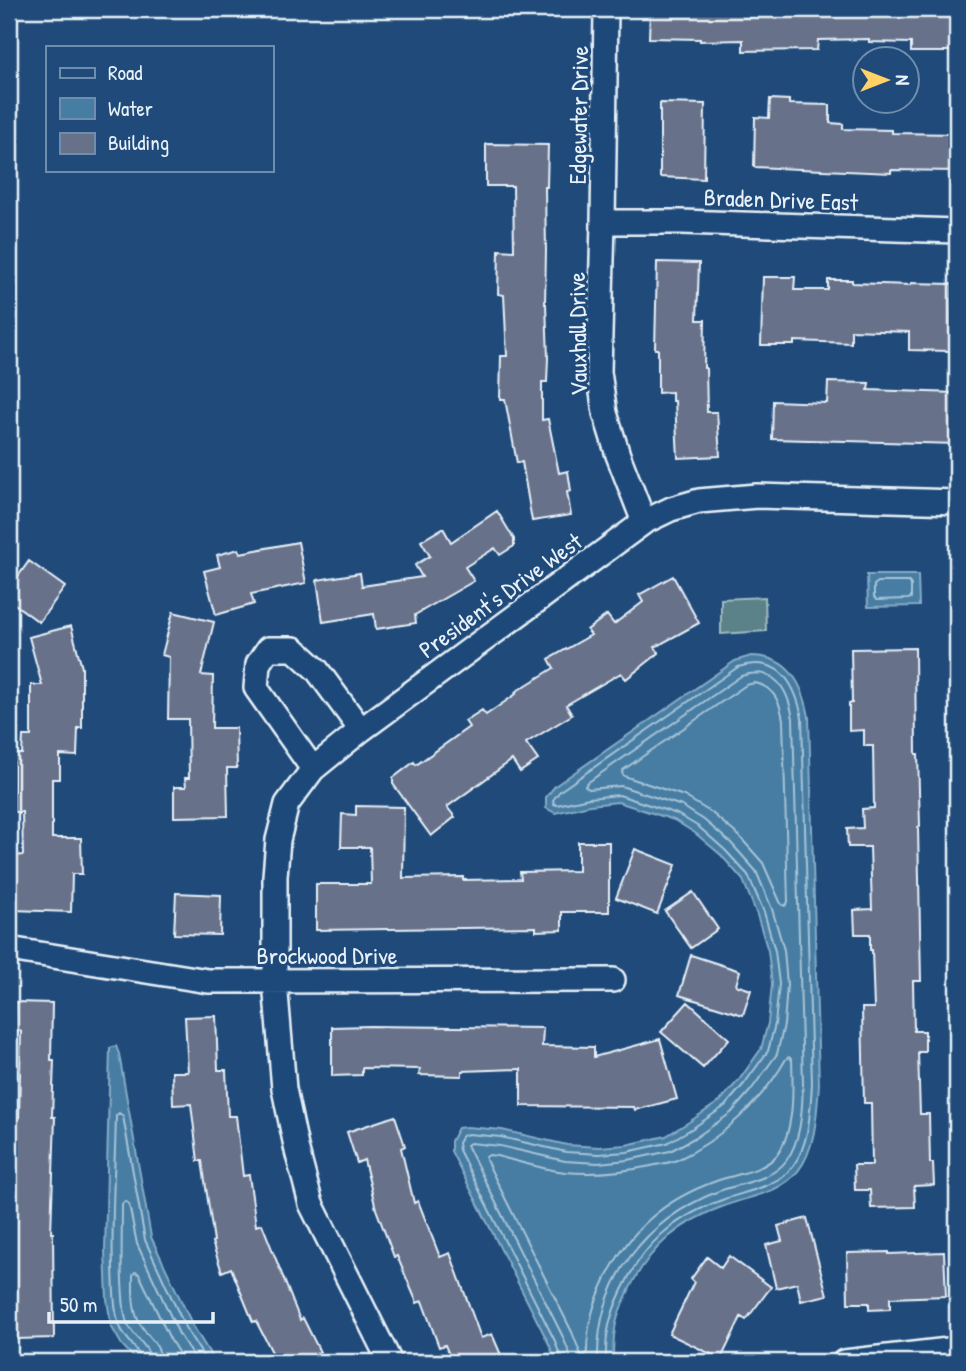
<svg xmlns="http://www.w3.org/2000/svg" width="966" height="1371" viewBox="0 0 966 1371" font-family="'Patrick Hand',sans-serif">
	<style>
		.green { fill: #5a8288; stroke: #a1bac0; stroke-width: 2 }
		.water { fill: #467da3; stroke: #87abc5; stroke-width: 2 }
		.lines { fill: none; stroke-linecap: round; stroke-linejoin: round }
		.shore { stroke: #a7c3d6; stroke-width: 2 }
		.building { fill: #68718a; stroke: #e8f1f8; stroke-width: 2 }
		.minor-casing { stroke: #e8f1f8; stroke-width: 28 }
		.minor { stroke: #1f4a7a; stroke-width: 23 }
		.labels { text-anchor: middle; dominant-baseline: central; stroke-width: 6; stroke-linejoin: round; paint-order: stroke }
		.street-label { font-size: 24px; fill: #e8f1f8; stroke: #1f4a7a }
	</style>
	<rect width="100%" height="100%" fill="#1f4a7a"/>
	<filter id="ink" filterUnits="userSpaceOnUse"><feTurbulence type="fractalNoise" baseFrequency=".0143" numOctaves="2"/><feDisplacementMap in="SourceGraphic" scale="14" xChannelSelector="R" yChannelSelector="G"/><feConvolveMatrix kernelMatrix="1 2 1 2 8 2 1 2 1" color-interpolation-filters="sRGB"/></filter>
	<g filter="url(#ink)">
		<!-- green -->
		<path class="green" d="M765,597L766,631L721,634V599Z"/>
		<!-- water -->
		<path class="water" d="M867,575H918L919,606L868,607Z
			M751,656C789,656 803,684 809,717L819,1084C817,1111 816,1149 798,1171C781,1193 751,1196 727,1205C681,1221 650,1246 629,1290C625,1300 619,1310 617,1320C613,1333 613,1349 613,1362H556L549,1344L451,1151V1141L458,1128L467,1127L502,1130L567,1145L599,1147L626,1145L666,1136L689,1122L720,1101L739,1080L761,1049L768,1023L772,984L768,951L757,915L743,880L721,855L695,833L674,820L618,802L590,805L555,813L546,808V797L555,786L735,661Z
			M116,1046L119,1054L151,1237L193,1326L215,1362H138L122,1345L111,1326L107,1299L105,1251L110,1048Z"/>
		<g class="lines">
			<!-- shore -->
			<path class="shore" d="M878,582H909L911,585V598L908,599L876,600L874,597V585Z
				M755,683C774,687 780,702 783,720L788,902L785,906L781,904L763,863L739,836L712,813L684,796L624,776L622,773L623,770L746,685Z
				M789,1057L792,1060C793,1088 795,1131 777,1155C764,1171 737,1174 719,1180C664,1199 630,1229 605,1280C593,1305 587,1325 587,1353L585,1355H581L572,1332L486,1160V1157L489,1155L497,1156C520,1162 542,1169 565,1172C595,1175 622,1172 651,1166C660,1164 669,1163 677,1160C721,1140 763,1100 786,1059Z
				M142,1362C141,1350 121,1337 118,1321C113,1304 114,1285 113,1268C111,1217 115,1167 116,1116L119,1113L123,1116L145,1240L186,1329L207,1362
				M151,1362C150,1345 131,1336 126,1320C123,1308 123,1294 122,1282C121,1256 122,1230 122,1204L125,1201L129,1204L137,1244L179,1334L197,1362
				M161,1362C161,1343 145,1336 138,1320C132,1307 133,1289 133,1275L135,1272L139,1274L170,1339L184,1362
				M562,1362L555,1341L459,1150L458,1143L462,1136L468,1134L501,1137L566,1152L599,1154L627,1152L667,1143L693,1128L725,1106L744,1084L768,1051L775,1024L779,984L775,951L764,912L748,875L725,850L699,827L677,814L619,795L589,798L557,805L554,804L553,800L560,791L738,667C778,655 795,681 802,718L812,1084C810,1111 810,1143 793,1166C777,1188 745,1191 722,1200C673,1218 644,1243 622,1290C610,1315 605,1334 606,1362
				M570,1362V1355L563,1337L467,1145L470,1143L500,1146L565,1161L598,1163L628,1160L670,1151L698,1136L731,1113L751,1090L777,1054L784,1025L787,985L784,950L772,909L756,871L731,843L704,820L682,806L621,786L589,789L585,786L587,783L741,676C775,665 788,689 793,719L803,1084C802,1109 802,1139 786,1161C771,1181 740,1183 719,1191C645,1220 596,1281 598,1362"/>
		</g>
		<!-- building -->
		<path class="building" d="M650,9H957V51H944V52H911V43L869,42V39L818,40L817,50L743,51V40L700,41V39L649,38Z
			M770,99L789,100V104L830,105V123L843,124V129L892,130V133L957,134V171L891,170V173L754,167L755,117L769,118Z
			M660,103L705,104L704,179L660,177Z
			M486,144L548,145L547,187H545L546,251L545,304H546L548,358L547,382H542V420L548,419L559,473L568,471L571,491L567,492L571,515L532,521L522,462L517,463L505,399H500L501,356H507L504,295L498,294L499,250L514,251L513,186H486Z
			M657,262L699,263L697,320H705L704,368H706L707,412H717L720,456L678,458L675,401H672V392L658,393V349H655Z
			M763,277H795L794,290H828V280H852V283L911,285V283L952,284L950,351L909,350V332L851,330V343L794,341V345H761Z
			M828,382L869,383L868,390L957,393V444L772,439L773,401L827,403Z
			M497,511L514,539V546L500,555L495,548L465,567L474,581L415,615L416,623L376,629L374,614L323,622L317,580L360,573L362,586L422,577L415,565L430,556L421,541L443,528L451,542Z
			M298,542L306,583L251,594L254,604L216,615L204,571L220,567L217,555L239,549L240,553Z
			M29,561L65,587L39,622L9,600V589Z
			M673,576L699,623L655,647L659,653L626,679L621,673L566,705L572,715L526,743L538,760L520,772L512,760L447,807L455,817L431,836L393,784V778L414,762L416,765L469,727L465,721L482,710L486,715L516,694L515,692L554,668L549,659L591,635L587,630L607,615L614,624L643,602L639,595Z
			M173,612L214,622L201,675L213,676L212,728H236L237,768H227L228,816L174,817V787H186L185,778H189L188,719H168L169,657L162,655Z
			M71,626L82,668V728H78L77,756L60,755V779H52V838H81L82,874H72L71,912L12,910V856L23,855L22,812H14V754H22L23,736H31V685H42L29,637Z
			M915,648L916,754H918L920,826L918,827L921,981H913L914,1031H925V1052H918L920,1114H929L930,1163H933L934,1185L914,1186L915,1207L871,1208L870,1190H855L854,1165H872L871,1103H864L862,1008H874L872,950H870V934H855L854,910L872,909L870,847H848L847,829L863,828L862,809L874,808L873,746H864V730L849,731V704L852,703L851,649Z
			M356,806L404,807L403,878L463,877V880L521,879L520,872L578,871V842H609V912H562V930L536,931V927L316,930V884H371L370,847H341L342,814L356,815Z
			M635,849L676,865L657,914L616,898Z
			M693,892L718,929L691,948L665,911Z
			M176,893L221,895L220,935L174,934Z
			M691,955L740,971L736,985L751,990L743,1015L679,995Z
			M16,1002L52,1003L51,1060H54L52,1117H55L51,1233H53L54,1338L16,1339L13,1234L15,1176H17V1117H19L21,1031H15Z
			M688,1002L729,1039L703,1068L661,1032Z
			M216,1016L218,1070H226L228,1116H236L243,1176L249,1175L256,1226L262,1224L300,1320L303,1318L320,1352L301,1362H277L256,1321L253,1322L231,1268L222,1272L212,1242L214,1241L202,1161H198L191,1104L173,1105L172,1072H188L185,1017Z
			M370,1026L543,1028L542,1046L594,1047V1057L660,1039L677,1099L635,1110L634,1107L521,1106V1069L462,1071V1076L419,1075L420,1069L362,1068V1075L332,1076V1027Z
			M395,1116L405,1146L401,1148L414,1203L418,1201L440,1257L450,1253L481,1338L492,1334L504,1362H452L445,1345L439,1347L422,1301L417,1303L397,1256L394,1257L376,1209L364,1160L357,1163L347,1132Z
			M807,1218L827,1295L801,1301L797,1283L776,1288L766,1245L782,1241L778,1226Z
			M889,1252V1254L944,1252L946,1296L890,1298V1309L869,1310V1303H848L847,1253Z
			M729,1256L771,1287L746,1320L741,1317L721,1359L669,1334L694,1282L691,1279L707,1257L721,1268Z"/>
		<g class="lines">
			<!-- minor casing -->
			<g class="minor-casing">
				<path id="minor" d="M606,9L603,222L599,372L605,413L618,455L644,522
					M603,222H681L957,231
					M313,769L256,688L258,664L268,649H294L317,670L361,730
					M9,949L208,981L613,980
					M390,1362L311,1204L297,1151L284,1089L275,982V876L278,840L287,804L313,769L361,730L644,522L671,509L699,501L757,496L957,502
					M844,1362L957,1349"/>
			</g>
			<!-- minor -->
			<use href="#minor" class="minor"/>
		</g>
	</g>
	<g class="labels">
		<!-- street labels -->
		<g class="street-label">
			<text transform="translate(578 115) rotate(-89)">Edgewater Drive</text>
			<text transform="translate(781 199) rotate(2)">Braden Drive East</text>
			<text transform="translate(577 334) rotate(-91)">Vauxhall Drive</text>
			<text transform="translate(500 595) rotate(-36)">President's Drive West</text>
			<text x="327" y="955">Brockwood Drive</text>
		</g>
	</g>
	<!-- margin -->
	<rect width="966" height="1371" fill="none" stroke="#1f4a7a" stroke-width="35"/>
	<rect x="18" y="18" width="931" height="1336" fill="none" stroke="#e8f1f8" stroke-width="2.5" filter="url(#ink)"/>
	<!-- legend -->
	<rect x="46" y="46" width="228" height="126" fill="#1f4a7a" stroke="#6f8dac" stroke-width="2"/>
	<rect x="60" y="68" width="35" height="10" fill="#1f4a7a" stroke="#6f8dac" stroke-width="2"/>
	<text x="108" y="80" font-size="21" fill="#e8f1f8">Road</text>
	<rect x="60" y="98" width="35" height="21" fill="#467da3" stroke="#6f8dac" stroke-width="2"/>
	<text x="108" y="116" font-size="21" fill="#e8f1f8">Water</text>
	<rect x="60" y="133" width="35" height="21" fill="#68718a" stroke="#6f8dac" stroke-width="2"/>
	<text x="108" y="150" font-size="21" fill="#e8f1f8">Building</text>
	<!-- north arrow -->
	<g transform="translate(886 80) rotate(90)"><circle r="33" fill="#1f4a7a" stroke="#6f8dac" stroke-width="2"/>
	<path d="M0-5L12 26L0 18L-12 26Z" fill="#ffd166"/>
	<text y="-10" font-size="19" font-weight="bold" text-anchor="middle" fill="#e8f1f8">N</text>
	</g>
	<!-- scale -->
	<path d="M49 1312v10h164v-10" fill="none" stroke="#e8f1f8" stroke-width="3.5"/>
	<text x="60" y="1312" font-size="21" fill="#e8f1f8" stroke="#1f4a7a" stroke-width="5" paint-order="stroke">50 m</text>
</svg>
